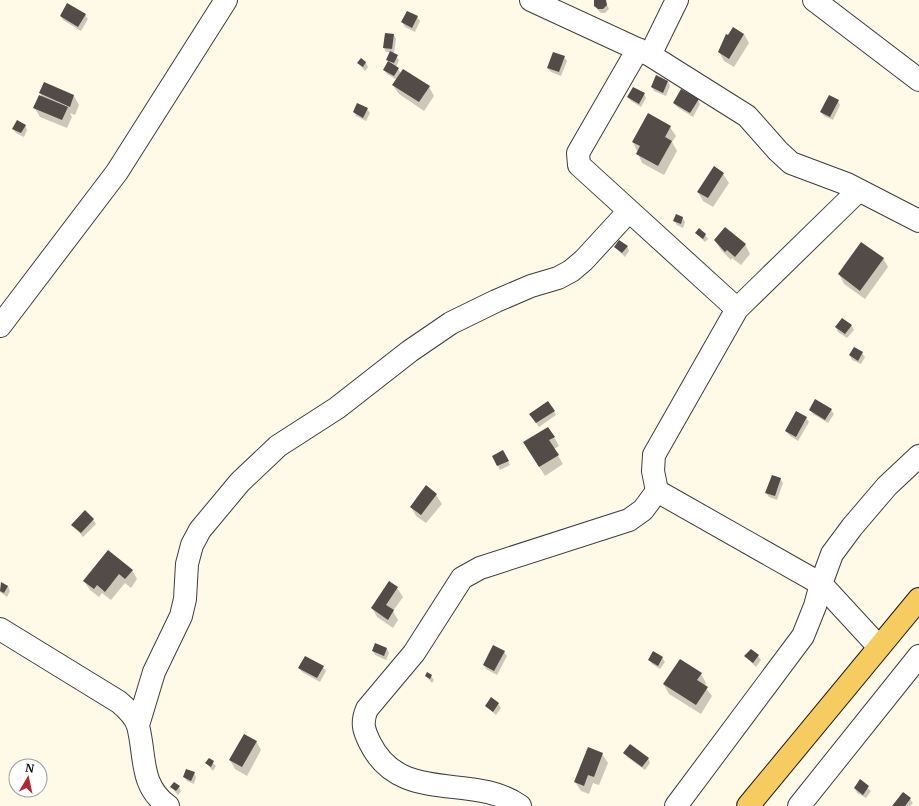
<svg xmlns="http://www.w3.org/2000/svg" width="919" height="806" viewBox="0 0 919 806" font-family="Merriweather,serif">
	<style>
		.shadow { fill: #0003 }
		.building { fill: #524b47 }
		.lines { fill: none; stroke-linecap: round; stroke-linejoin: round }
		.minor-casing { stroke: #3d3d3d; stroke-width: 24 }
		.major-casing { stroke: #1b1b1b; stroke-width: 24 }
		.minor { stroke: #fff; stroke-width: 22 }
		.major { stroke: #f6cc60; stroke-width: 22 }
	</style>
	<rect width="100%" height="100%" fill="#fff9e7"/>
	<!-- shadow -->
	<path class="shadow" d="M595,0H605L609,9L605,13H601L598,10L595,5Z
		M85,15L88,19L81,31L63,20L61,16Z
		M417,17L420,21L415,32L405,27L402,22Z
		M744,34L749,43L734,67L724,61L719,52Z
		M394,35L396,39L394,54L399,60L396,67L401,73L429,87L434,96L424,111L399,94L393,85L397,80L387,74L384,70L389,62L388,60L390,52H386L384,48Z
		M564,57L567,61L561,76L551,72L548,68Z
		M358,63H366L368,67L365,71Z
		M668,81L670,86L666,96L654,91L652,87Z
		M45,83L74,96L79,105L75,115L70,113L72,117L67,128L40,117L34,107L42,97L40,93Z
		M644,94L646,98L641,107L631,101L628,97Z
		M698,100L700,104L693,117L677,107L674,103Z
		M838,101L840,105L833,120L824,116L821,112Z
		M367,109L370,113L366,121L356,116L354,112Z
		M25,125L27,130L24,137L16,133L13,129Z
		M670,127L676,136L672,142L677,151L664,175L642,163L633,142Z
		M589,158L595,165L594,167L590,165Z
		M723,174L729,183L713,207L703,201L698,192Z
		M677,215L683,218L685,222L683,228L677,225L674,221Z
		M696,233L705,235L708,239L705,242Z
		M715,240L745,244L750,254L741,265L732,258L731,260L721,250Z
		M627,246L629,251L625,257L615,247Z
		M883,258L888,267L865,299L844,284L839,274Z
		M851,325L854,330L847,338L838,332L836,327Z
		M862,353L865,357L861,364L852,360L850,355Z
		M810,410H831L834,414L828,423L813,414Z
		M554,411L556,415L539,427L533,418Z
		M806,418L809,422L798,441L789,435L786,431Z
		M554,437L559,446L554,449L563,464L545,476L524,443Z
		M505,455L510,465L500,470L493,456Z
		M780,478L783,483L777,500L769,497L766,493Z
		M426,486L436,495L442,504L426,523L416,516L411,507Z
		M93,520L96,524L83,537L73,525Z
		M132,570L137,579L131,588L125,583L111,600L102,593L99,597L90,590L84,581Z
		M2,583L8,586L10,591L7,597L0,592Z
		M397,588L403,597L393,611L398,620L393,628L377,617L372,608Z
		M375,644L387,649L389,653L386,660L375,655L373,651Z
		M504,652L507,656L497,675L486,669L484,665Z
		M758,656L761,660L756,667L746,657Z
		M662,658L665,662L660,669L652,664L649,660Z
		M323,667L326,671L320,682L302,672L299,668Z
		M701,674L706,683L704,686L712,696L701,714L669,694L664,685Z
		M426,676H431L434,680L432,683Z
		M498,704L501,708L496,715L486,706Z
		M256,741L261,750L247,776L235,769L230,760Z
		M625,753L648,758L650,763L645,770L627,757Z
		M602,754L608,763L599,785L593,783L589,794L581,791L575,782Z
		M209,759L216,766L213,771L206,763Z
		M194,773L196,777L194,784L187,781L184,777Z
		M860,781L871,791L866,798L857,793L855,788Z
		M171,787H179L181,791L178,795Z
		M910,799L913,803L910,806H893Z"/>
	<!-- building -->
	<path class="building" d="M594,0H606L607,5L603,9H598L594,6Z
		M67,3L86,14L78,27L60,16Z
		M407,11L418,16L412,28L401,22Z
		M733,27L744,34L729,59L718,52L726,34L728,35Z
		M385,33L394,34L392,49L383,48Z
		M390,51L398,55L394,63L386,60Z
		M553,52L565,56L559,72L547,68Z
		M361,58L366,62L363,67L357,63Z
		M388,61L399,68L394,76L383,70Z
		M403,69L430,86L419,102L392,85Z
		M656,75L668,81L663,93L651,87Z
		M44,82L74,95L70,107L39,93Z
		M633,87L645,93L639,104L627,97Z
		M681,89L699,99L690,113L673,103Z
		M39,95L68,107L62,120L33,108Z
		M829,95L839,100L830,117L820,112Z
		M357,103L368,108L363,118L353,112Z
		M648,113L671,126L665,137L672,141L658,166L636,154L640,146L632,142Z
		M17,120L26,125L21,133L12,129Z
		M714,166L724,173L708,198L697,192Z
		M676,214L683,217L681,224L673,221Z
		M725,227L746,244L735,257L727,250L725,252L714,240Z
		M699,228L706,234L703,239L695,233Z
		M619,240L628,246L622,253L614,247Z
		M861,242L884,258L860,291L838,274Z
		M842,318L852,325L845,334L835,327Z
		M854,347L863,352L858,361L849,355Z
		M815,399L832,409L825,420L809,410Z
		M548,401L555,411L536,423L529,414Z
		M796,411L807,417L796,437L785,431Z
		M548,427L555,437L549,440L559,455L539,467L523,442Z
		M503,450L509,461L497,466L492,456Z
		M772,475L781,478L775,496L765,493Z
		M426,485L437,494L421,515L410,507Z
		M85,510L94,519L81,533L71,525Z
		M108,550L133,570L125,579L119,574L105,592L97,585L94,589L83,581Z
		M389,581L398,587L386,605L394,610L388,620L371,608Z
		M1,582L8,586L4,593L0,591Z
		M375,643L387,648L384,656L372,651Z
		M493,645L505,651L494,671L483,665Z
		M751,649L759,655L753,663L744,656Z
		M653,651L663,657L658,666L648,660Z
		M305,656L324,666L317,678L298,668Z
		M680,659L702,673L697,680L708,687L696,705L663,684Z
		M427,672L432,675L430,679L425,676Z
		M491,697L499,703L493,712L485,706Z
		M244,734L257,741L242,767L229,760Z
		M630,744L649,758L642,767L623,753Z
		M588,747L603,753L594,777L588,775L584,786L574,782Z
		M209,758L214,761L211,767L205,763Z
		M186,769L195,772L191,781L183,777Z
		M860,779L869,786L863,795L854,788Z
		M174,782L180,786L176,791L170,787Z
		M903,792L911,798L905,806H892Z"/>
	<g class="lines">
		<!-- minor casing -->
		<g class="minor-casing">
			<path id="minor" d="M531,0L650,55L747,116L778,151L791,163L847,184L919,221
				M814,0L919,80
				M638,49L578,153L579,165L737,309
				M650,55L677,0
				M0,326L117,172L226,0
				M0,629L119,702C126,708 135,716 138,726C146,756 139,785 168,806
				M879,647L821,584L832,554L852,527L887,486L919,456
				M138,725L154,672L181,616L185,599L187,564L192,545L200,530L240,482L278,446L337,408L410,351L451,323L496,301L531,286L558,278L571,271L584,260L629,211
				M520,806C473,772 401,806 370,743C364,731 361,723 367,709L414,653L462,578L480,568L629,520L643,510L657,491
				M676,806L803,636L815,606L821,584L657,491L653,471L654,455L737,309L858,191
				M799,806L919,656"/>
		</g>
		<!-- major casing -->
		<g class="major-casing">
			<path id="major" d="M748,806L919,599"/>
		</g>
		<!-- minor -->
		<use href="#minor" class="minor"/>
		<!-- major -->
		<use href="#major" class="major"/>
	</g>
	<!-- north arrow -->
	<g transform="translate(28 778) rotate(9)"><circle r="19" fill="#ffffff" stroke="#9d9d9d"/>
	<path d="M0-3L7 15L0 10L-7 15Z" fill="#b62632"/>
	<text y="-6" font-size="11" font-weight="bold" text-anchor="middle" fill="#0a0a0a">N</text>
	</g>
</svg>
